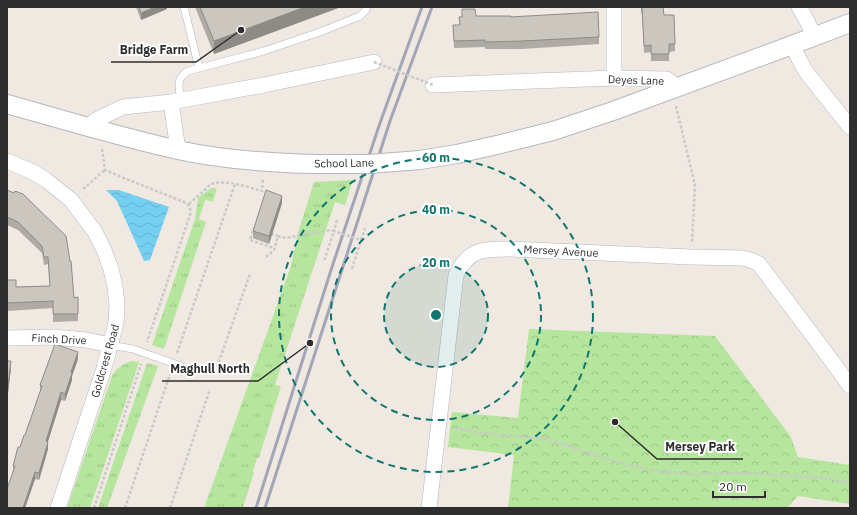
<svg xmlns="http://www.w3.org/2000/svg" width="857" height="515" viewBox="0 0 857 515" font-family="'IBM Plex Sans',sans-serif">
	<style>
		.grass { fill: url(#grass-tufts) }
		.park { fill: url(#park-crowns) }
		.water { fill: url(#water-waves) }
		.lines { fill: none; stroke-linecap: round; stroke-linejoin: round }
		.service-casing { stroke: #b4b7c1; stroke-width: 8 }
		.minor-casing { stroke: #b4b7c1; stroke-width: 16 }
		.tertiary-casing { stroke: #b4b7c1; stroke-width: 20 }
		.path { stroke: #c9c9c9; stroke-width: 2.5; stroke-dasharray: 3 2; stroke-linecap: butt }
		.service { stroke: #fff; stroke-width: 7 }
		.minor { stroke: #fff; stroke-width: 15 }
		.tertiary { stroke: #fff; stroke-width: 18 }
		.rail { stroke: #a3a6b8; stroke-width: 3 }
		.tertiary-bridge-casing { stroke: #b4b7c1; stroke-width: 20; stroke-linecap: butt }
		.path-bridge { stroke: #c9c9c9; stroke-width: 2.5; stroke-dasharray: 3 2; stroke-linecap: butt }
		.tertiary-bridge { stroke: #fff; stroke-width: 18 }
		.wall { fill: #afaba4 }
		.shaded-wall { fill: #8e8b86 }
		.building { fill: #cbc7bf; stroke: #8e8b86 }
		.ring { fill: none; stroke: #0f766e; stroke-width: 2; stroke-dasharray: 7 5 }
		.labels { text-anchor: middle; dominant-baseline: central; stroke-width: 4; stroke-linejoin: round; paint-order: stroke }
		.street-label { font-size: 11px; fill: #2e2e2e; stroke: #fff }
		.centre { fill: #0f766e; stroke: #fff; stroke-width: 2 }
		.ring-label { font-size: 12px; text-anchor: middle; font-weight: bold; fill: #0f766e; stroke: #fff; stroke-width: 4; stroke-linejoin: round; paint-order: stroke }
		.leader { fill: none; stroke: #2e2e2e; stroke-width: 1.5 }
		.callout-dot { fill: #2e2e2e; stroke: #fff; stroke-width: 1.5 }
		.callout-label { font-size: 12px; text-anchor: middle; font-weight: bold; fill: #2e2e2e; stroke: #fff; stroke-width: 4; stroke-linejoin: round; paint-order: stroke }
	</style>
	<defs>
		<pattern id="grass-tufts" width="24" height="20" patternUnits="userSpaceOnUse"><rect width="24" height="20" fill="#b6e59e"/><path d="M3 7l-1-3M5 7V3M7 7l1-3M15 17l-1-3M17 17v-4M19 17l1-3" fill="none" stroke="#9dc588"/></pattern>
		<pattern id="park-crowns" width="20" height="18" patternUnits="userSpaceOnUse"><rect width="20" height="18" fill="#b6e59e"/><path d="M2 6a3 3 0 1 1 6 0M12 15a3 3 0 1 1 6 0" fill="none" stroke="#9dc588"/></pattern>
		<pattern id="water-waves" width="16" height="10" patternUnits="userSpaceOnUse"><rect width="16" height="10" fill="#75cff0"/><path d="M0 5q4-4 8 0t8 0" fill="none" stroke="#66b2ce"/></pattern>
	</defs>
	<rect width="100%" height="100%" fill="#efe9e1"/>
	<!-- grass -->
	<path class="grass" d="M353,180L345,205L335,202L275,385L281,386L259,458H257L253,471L254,472L243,508H204L291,266L298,233L314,182Z
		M211,188H217L213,202L205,200L199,219L206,222L164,349L152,345L195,219L198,198Z
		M132,361L139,362L90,508H67L112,376C117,368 122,364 132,361Z
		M147,363L158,366L107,508H98Z"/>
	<!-- park -->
	<path class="park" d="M529,329L715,336L791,437L798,457L850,465V504L798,496L787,508H508L514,455L448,447L452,412L518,418Z"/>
	<!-- water -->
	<path class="water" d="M106,190H119L169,207L150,260L144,261L117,201Z"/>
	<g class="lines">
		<!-- service casing -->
		<g class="service-casing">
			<path id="service" d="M184,7L199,68
				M181,100C179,86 175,80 188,71L264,51L320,32L360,16L366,10L367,7
				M110,345L133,349L181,366"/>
		</g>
		<!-- minor casing -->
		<g class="minor-casing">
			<path id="minor" d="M614,7V78
				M799,7L807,21L814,36
				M792,45L801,63L807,73L850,127
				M433,85L614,78L667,79L677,87
				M171,102L178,150
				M88,127L96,120L123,107L171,102L264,85L374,62
				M7,161L33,172L46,180L71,200L95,232L104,250L111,269L115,287L117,304L116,323L104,368L58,508
				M7,338L54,337L86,340L110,345
				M429,508L456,275C469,248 484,249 510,249L691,257L742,258L751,260L759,264L823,349L850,386"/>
		</g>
		<!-- tertiary casing -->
		<g class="tertiary-casing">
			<path id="tertiary" d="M7,104C64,120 120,137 178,150C223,160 270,163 317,164
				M420,160L457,154L501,144L553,131L613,111L792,45L850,23"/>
		</g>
		<!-- path -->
		<path class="path" d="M676,106L695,185L692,242
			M102,149L105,170L124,178L184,202C190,205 191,208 190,215L147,342
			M83,189L105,170
			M189,204L211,184C227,179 246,187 262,191L263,178
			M253,231L250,240L274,248
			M271,234L278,236
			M266,257L274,250L278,236L286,238L330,230L334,231L324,261
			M352,269L361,240
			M177,353L235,184
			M217,367L250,274
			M455,428L481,433L546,439L613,461L655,471L695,474L750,473L825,478L850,483
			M94,508L141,364
			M125,508L170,374
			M170,508L210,389"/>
		<!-- service -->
		<use href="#service" class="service"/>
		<!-- minor -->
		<use href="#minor" class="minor"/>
		<!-- tertiary -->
		<use href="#tertiary" class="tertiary"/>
		<!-- rail -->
		<path class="rail" d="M256,508L331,270L380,123L422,7
			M265,508L390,121L432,7"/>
		<!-- tertiary-bridge casing -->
		<g class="tertiary-bridge-casing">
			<path id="tertiary-bridge" d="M317,164H369L420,160"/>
		</g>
		<!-- path-bridge -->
		<path class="path-bridge" d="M374,62L433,85
			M337,220L334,231L361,240L365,228"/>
		<!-- tertiary-bridge -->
		<use href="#tertiary-bridge" class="tertiary-bridge"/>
	</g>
	<!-- wall -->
	<path class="wall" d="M136,7H167V9L141,20Z
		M195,7H341L214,54Z
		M641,7H663L664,15L675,44V51L669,52V61H651V52L644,53L642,13H641Z
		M476,16L511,17L599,37V44L522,49H485V47L454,48L453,25H459Z
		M7,190L14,193L74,298L78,297V321L53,322V308L7,311V280L16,287L50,286L48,264L44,265L42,253L18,230L7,225Z
		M282,203L269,244L253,238V231Z
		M78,359L72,376V380L65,401L61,400L48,441V449L39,480L35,479L25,508H7L13,472V466L20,447L25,435L40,391V385Z
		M7,361L11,368L8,393H7Z"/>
	<!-- shaded-wall -->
	<path class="shaded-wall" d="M155,7H167V9L141,20V13Z
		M305,7H341L214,54V41Z
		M282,196V203L269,244V236Z
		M78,352V359L72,376V380L65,401V394L71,372Z
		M11,361V368L8,393V386Z
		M61,392V400L46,448V441Z
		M48,442V449L39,480V473Z
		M35,472V479L25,508H23Z"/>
	<!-- building -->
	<path class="building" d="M139,7H155L141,13Z
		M200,7H305L214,41Z
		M642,7H663L664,15H674L675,44H669V54H651V45L644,46Z
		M462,9H475L476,16H511L510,17L598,12L599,37L522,41L485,42V40L454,41L453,25H460L459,17H462Z
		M7,190L14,193L15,191L23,194L66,236L70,261H71L74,298L78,297V314H53V301L7,303V280H16V287L50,286L48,257H44L42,246L18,222L7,217Z
		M266,190L282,196L269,236L253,231Z
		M55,344L78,352L71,372L72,373L65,394L61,392L46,441L48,442L39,473L35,472L23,508H7V489L15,466H13L18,447H20L24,435H25L42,386L40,385Z
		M7,361H11L8,386H7Z"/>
	<!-- distance rings -->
	<circle cx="436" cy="315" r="52" fill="#0f766e" fill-opacity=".12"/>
	<g class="ring">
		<circle cx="436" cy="315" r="52"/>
		<circle cx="436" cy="315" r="105"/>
		<circle cx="436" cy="315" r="157"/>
	</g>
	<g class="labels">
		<!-- street labels -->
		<g class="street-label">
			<text transform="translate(636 80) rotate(2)">Deyes Lane</text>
			<text transform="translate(344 163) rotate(-1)">School Lane</text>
			<text transform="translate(561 251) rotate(3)">Mersey Avenue</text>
			<text transform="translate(59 339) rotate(3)">Finch Drive</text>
			<text transform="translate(105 361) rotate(-74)">Goldcrest Road</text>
		</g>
	</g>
	<circle cx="436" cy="315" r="6" class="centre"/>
	<g class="ring-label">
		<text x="436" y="162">60 m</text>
		<text x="436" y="214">40 m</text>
		<text x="436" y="267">20 m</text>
	</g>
	<!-- callouts -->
	<path class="leader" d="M241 30L196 62H111M310 343L258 381H162M615 422L657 459H743"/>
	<g class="callout-dot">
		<circle cx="241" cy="30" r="4"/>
		<circle cx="310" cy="343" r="4"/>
		<circle cx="615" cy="422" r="4"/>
	</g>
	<g class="callout-label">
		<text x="154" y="54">Bridge Farm</text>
		<text x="210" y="373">Maghull North</text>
		<text x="700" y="451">Mersey Park</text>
	</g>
	<!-- border -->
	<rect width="857" height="515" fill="none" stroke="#2e2e2e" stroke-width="16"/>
	<!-- scale -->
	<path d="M713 491v6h52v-6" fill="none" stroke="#2e2e2e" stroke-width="2"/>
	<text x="719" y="491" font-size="12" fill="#2e2e2e" stroke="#ffffff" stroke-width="3" paint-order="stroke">20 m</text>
</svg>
